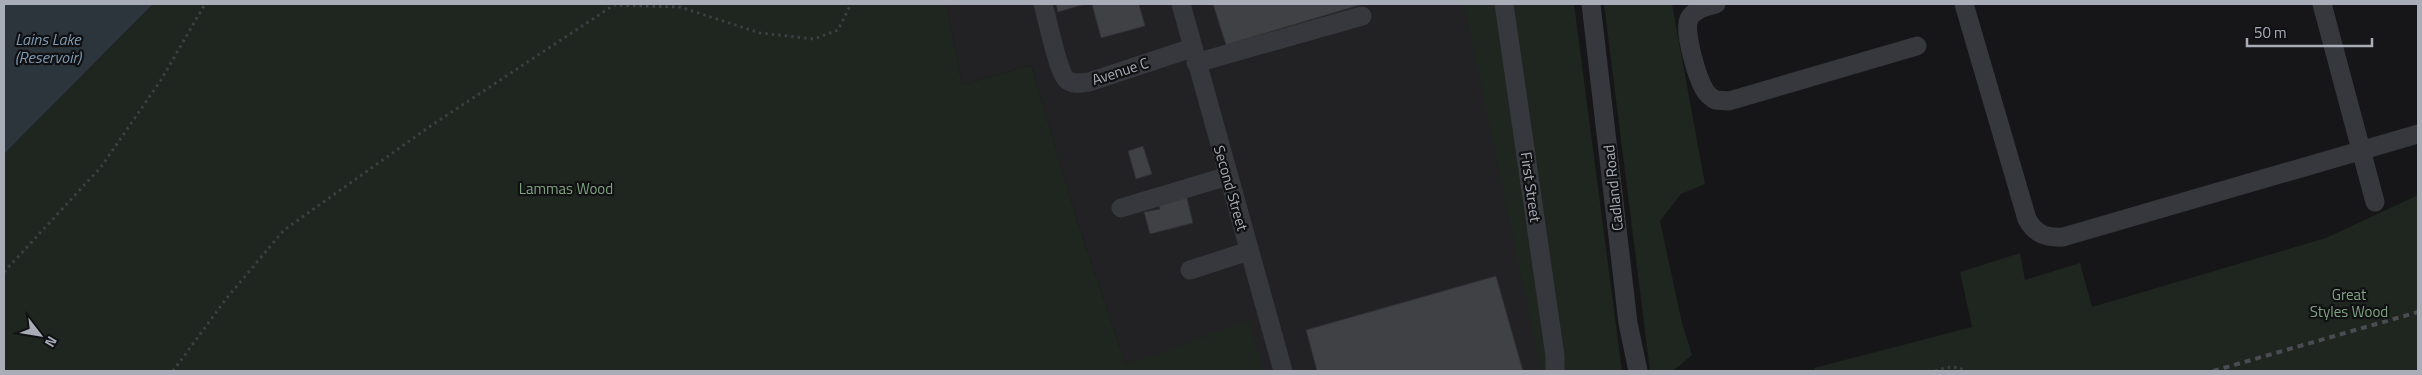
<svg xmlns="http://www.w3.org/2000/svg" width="2422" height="375" viewBox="0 0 2422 375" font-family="'Titillium Web',sans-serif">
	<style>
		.built { fill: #222225 }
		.green { fill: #1e261f }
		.water { fill: #2c353c }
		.building { fill: #404145; stroke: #303034 }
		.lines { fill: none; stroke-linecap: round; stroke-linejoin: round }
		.path { stroke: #3d3f44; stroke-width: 3; stroke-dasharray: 2.5 4; stroke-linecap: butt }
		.minor { stroke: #37383d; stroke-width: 19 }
		.rail { stroke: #4a4c52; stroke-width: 4; stroke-dasharray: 6 5; stroke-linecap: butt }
		.labels { text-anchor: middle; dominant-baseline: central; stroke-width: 4.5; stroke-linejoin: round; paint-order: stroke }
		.street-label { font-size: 15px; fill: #a8adb8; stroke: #111113 }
		.park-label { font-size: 15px; fill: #7fa381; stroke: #111113 }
		.water-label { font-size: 16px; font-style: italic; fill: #7f9bb3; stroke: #111113 }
	</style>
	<rect width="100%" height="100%" fill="#161618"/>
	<!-- built -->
	<path class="built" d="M946,4H1504L1557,371H1128L1078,224L1031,65L962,85Z"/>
	<!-- green -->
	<path class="green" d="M153,4H946L962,85L1031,65L1078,224L1126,365L1249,320L1263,371H4V154Z
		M1464,4H1574L1622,371H1541Z
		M1604,4H1672L1705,184L1681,194L1660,221L1682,323L1692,355L1673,371H1650Z
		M2418,195V371H1815L1814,368L1972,327L1960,272L2020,253L2025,280L2080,263L2092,307L2326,238Z"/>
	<!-- water -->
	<path class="water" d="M4,4H153L4,154Z"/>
	<!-- building -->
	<path class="building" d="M1056,4H1086L1058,12Z
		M1092,4H1139L1145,26L1101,38Z
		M1213,4H1360V5L1226,45Z
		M1143,146L1152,174L1136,179L1128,151Z
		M1186,194L1193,223L1150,234L1144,212L1160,209L1158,201Z
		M1496,276L1523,371H1317L1306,330Z"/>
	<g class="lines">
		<!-- path -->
		<path class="path" d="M4,272L101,167L161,80L205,4
			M173,371L226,299L284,230L432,125L614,5L680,7L760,33L814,39L838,30L851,4
			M1935,371C1947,367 1955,365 1966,371"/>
		<!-- minor -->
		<path class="minor" d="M1043,4C1047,17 1058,73 1067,80C1074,85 1081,83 1089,82L1192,48
			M1181,4L1283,371
			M1504,4L1555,356V371
			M1591,4L1628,323L1638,371
			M1716,4C1706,7 1694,9 1689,19C1683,31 1698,81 1706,92C1708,95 1711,97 1715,100L1729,101L1917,46
			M1964,4L2027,219C2035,234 2046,238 2063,237L2418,134
			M2322,4L2375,202
			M1196,63L1362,16
			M1121,208L1228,176
			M1190,270L1249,251"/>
		<!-- rail -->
		<path class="rail" d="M2213,371L2418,312"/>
	</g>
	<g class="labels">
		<!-- street labels -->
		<g class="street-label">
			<text transform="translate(1120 71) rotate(-18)">Avenue C</text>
			<text transform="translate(1531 187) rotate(82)">First Street</text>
			<text transform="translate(1231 188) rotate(74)">Second Street</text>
			<text transform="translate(1613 188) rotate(-96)">Cadland Road</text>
		</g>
		<!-- park labels -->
		<g class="park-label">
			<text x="566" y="188">Lammas Wood</text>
			<text x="2349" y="294">Great<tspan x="2349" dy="17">Styles Wood</tspan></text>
		</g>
		<!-- water labels -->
		<g class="water-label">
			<text x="48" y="39">Lains Lake<tspan x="48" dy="18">(Reservoir)</tspan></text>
		</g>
	</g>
	<!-- border -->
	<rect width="2422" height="375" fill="none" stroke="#a8adb8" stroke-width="10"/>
	<!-- north arrow -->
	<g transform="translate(40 335) rotate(121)" stroke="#111113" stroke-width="4" paint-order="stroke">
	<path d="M0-4L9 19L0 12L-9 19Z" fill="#a8adb8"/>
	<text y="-8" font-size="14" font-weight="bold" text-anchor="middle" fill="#a8adb8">N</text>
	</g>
	<!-- scale -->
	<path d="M2247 38v8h125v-8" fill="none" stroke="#a8adb8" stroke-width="2.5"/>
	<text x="2254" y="38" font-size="15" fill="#a8adb8" stroke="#111113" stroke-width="4" paint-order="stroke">50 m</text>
</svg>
